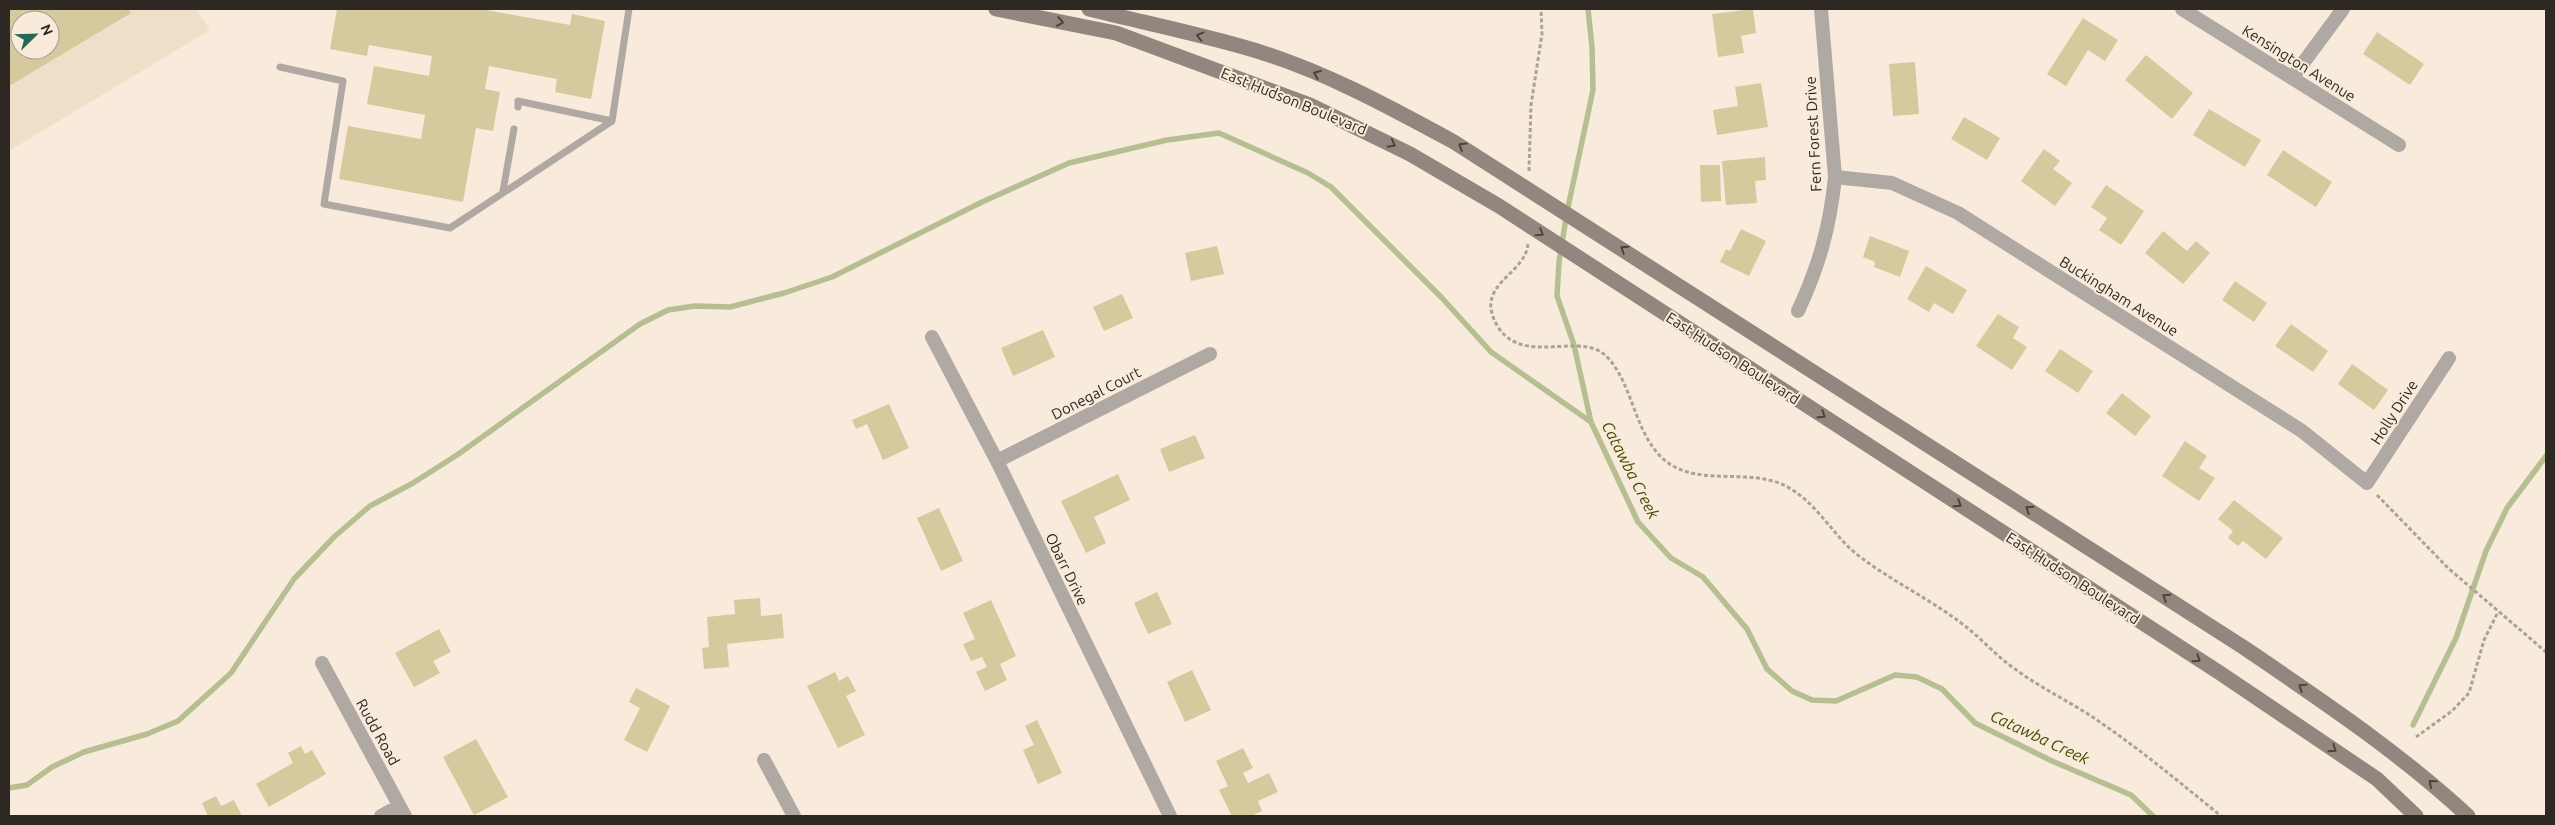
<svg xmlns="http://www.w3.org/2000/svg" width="2555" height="825" viewBox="0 0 2555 825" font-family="Ubuntu,sans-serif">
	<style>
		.built { fill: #f0dfc8; fill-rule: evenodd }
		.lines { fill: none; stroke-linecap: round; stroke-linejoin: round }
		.stream { stroke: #b7be92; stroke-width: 5.5 }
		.building { fill: #d5c99d; fill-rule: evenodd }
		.path { stroke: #aca295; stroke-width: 3; stroke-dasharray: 4 2.5; stroke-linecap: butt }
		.service { stroke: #b0a8a3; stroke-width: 7 }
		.minor { stroke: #b0a8a3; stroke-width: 14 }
		.secondary { stroke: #92877f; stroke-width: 15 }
		.oneway { stroke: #4b443e }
		.labels { text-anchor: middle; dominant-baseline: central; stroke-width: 4; stroke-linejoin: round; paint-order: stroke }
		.street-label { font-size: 15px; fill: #2d2822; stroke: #f8ebdb }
		.water-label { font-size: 16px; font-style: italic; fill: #454b00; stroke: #f8ebdb }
	</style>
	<rect width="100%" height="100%" fill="#f8ebdb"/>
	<!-- built -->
	<path class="built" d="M9,9H196L210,30L9,151ZM20,20H50V50H20Z"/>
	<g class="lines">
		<!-- stream -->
		<path class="stream" d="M1588,9L1592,47L1593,90L1567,212L1559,262L1557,296L1574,345L1591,422L1638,522L1671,558L1703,577L1747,629L1767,669L1792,691L1812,700L1836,701L1895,675L1917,677L1942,689L1975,723L2052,761L2131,795L2153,816
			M2413,725L2456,638L2486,551L2507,508L2546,456
			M9,788L27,785L52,767L84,752L147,734L178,721L231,673L294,579L334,537L370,506L413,483L457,455L640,324L668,310L695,306L730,307L784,293L832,277L982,202L1069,163L1167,140L1219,133L1308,173L1331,187L1442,298L1491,352L1591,422"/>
	</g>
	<!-- building -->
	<path class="building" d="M9,9H128L131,13L9,86ZM20,20H50V50H20Z
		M337,9H480L570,25L572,14L605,21L591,99L555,92L557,79L489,66L485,89L500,92L493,131L476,128L463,202L339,179L348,126L421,139L425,115L367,104L374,66L429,76L432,56L369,45L367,56L330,49Z
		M1753,9L1756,33L1741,36L1744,53L1718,57L1712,14Z
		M2083,18L2118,40L2105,61L2088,50L2066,86L2047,74Z
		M2377,32L2424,64L2410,85L2363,54Z
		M2146,55L2193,93L2172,119L2125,80Z
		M1915,62L1919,114L1893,116L1889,64Z
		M1761,83L1768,127L1717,135L1713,110L1738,106L1735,87Z
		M2209,109L2261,140L2245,167L2193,135Z
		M1964,117L2000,138L1987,160L1951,139Z
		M2044,149L2060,161L2053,169L2072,183L2055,206L2021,181Z
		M2283,150L2332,182L2316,207L2267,175Z
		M1765,157L1766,180L1755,181L1757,203L1726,205L1722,161Z
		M1700,165H1720L1721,201L1701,202Z
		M2106,185L2144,211L2121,245L2099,230L2107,218L2091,207Z
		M1741,229L1766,241L1749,276L1720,262L1726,249L1730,251Z
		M2163,231L2187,251L2196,241L2210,253L2183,284L2145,253Z
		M1870,236L1909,251L1900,277L1874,267L1875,262L1863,257Z
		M1217,246L1224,274L1191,281L1185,253Z
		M1926,266L1967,290L1953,314L1934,303L1929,312L1907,299Z
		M2235,281L2267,303L2254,322L2222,300Z
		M1122,294L1133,318L1104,331L1093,307Z
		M1998,314L2019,327L2013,338L2027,347L2012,370L1976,346Z
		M2291,324L2328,351L2313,372L2275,346Z
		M1043,330L1055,357L1013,376L1001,348Z
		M2060,349L2093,371L2078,393L2045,371Z
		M2352,364L2388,390L2374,410L2338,384Z
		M2122,393L2151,416L2135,436L2106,413Z
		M889,404L909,448L883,460L867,424L856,429L852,420Z
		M1195,435L1205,458L1169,472L1160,449Z
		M2185,441L2207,456L2199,468L2215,478L2199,501L2162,476Z
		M1118,474L1130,500L1094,517L1106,543L1086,553L1061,501Z
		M2234,500L2283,538L2266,559L2243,541L2238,546L2228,538L2233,531L2218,519Z
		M939,508L963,561L941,571L917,518Z
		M1157,592L1172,624L1148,634L1134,603Z
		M760,598L761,616L782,614L784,638L727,644L729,667L704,669L702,648L709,647L707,617L735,614L734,600Z
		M991,600L1016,656L1000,664L1007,680L985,691L976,672L987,667L982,657L971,661L963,644L975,639L963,613Z
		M439,629L451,652L433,661L440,673L414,687L395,653Z
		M1192,670L1211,710L1185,722L1167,682Z
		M835,672L839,681L848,676L856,691L846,696L865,735L838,748L807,686Z
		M636,688L670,706L647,752L624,740L640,708L629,702Z
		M1037,720L1062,773L1038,784L1023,750L1034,745L1025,726Z
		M476,739L508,797L474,815L443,757Z
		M301,746L305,754L312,750L326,774L269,807L256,784L293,763L288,753Z
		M1243,748L1253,768L1243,773L1248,783L1269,773L1278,792L1258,801L1262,811L1251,816H1232L1219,790L1228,786L1216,761Z
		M216,796L221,806L234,800L242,816H208L202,803Z"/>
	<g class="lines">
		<!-- path -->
		<path class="path" d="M1529,171L1531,105L1542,34L1541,9
			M1528,244C1525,276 1472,284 1498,327C1525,368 1584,328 1609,359C1633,387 1634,429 1661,457C1696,491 1752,464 1791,489C1819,506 1834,537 1859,556C1893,582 1932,600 1965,626C1982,639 1996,656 2015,669C2038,686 2064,699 2088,714C2135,745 2178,781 2221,816
			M2377,495L2448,568L2546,652
			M2416,737L2452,711L2469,693L2484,640L2498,612
			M2383,816V815"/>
		<!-- service -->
		<path class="service" d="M280,67L343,81L324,204L450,228L612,121L629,9
			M518,107V101L612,121
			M503,191L514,129"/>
		<!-- minor -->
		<path class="minor" d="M2182,9L2399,145
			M2292,78L2343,9
			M1835,177L1892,183L1958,213L2302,431L2367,483L2449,358
			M1798,311C1819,266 1830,227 1835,177L1821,9
			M932,337L997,461L1170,816
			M997,461L1210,354
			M322,663L405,816
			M764,760L794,816
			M381,816L399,806"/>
		<!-- secondary -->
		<path class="secondary" d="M996,9L1116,33L1310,105L1410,154L1499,206L2220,673L2377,779L2416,816
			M1089,9C1141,22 1195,33 1247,48C1320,69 1388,106 1454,142L2243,647C2321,700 2399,752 2468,816"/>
	</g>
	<!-- one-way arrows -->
	<defs><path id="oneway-chevron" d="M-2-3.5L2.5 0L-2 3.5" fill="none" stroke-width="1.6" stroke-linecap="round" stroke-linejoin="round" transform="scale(1.25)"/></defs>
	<g class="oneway">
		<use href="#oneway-chevron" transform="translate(1060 22) rotate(11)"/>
		<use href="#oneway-chevron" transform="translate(1200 36) rotate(-166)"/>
		<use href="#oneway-chevron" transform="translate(1317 74) rotate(-158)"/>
		<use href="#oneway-chevron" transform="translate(1392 144) rotate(28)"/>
		<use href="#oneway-chevron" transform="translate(1462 146) rotate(-148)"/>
		<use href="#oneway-chevron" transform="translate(1540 233) rotate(33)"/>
		<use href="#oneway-chevron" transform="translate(1624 249) rotate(-147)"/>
		<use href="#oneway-chevron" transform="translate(1822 415) rotate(33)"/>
		<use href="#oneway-chevron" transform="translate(1958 504) rotate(33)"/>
		<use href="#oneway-chevron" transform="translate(2029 509) rotate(-147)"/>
		<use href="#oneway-chevron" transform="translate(2166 597) rotate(-147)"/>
		<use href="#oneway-chevron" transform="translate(2197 659) rotate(33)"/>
		<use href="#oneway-chevron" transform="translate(2302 687) rotate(-146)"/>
		<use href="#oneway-chevron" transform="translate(2333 749) rotate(34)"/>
		<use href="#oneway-chevron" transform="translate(2432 783) rotate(-139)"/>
	</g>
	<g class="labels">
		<!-- street labels -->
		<g class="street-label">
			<text transform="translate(2299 63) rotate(32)">Kensington Avenue</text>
			<text transform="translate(1294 101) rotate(22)">East Hudson Boulevard</text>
			<text transform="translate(1813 134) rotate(-93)">Fern Forest Drive</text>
			<text transform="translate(2119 296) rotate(32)">Buckingham Avenue</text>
			<text transform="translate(1733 358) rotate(33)">East Hudson Boulevard</text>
			<text transform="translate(1096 393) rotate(-27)">Donegal Court</text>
			<text transform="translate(2394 412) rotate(-57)">Holly Drive</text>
			<text transform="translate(1067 569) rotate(64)">Obarr Drive</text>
			<text transform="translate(2073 578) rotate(33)">East Hudson Boulevard</text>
			<text transform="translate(378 732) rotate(61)">Rudd Road</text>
		</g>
		<!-- water labels -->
		<g class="water-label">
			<text transform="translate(1631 470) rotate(63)">Catawba Creek</text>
			<text transform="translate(2040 737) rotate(25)">Catawba Creek</text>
		</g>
	</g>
	<!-- border -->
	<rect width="2555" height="825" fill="none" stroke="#2d2822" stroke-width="20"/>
	<!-- north arrow -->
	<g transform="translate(35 35) rotate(67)"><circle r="24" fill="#f8ebdb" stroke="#a79d91"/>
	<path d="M0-4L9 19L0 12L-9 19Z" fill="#266756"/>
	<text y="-8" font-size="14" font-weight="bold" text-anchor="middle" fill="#2d2822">N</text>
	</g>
</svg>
